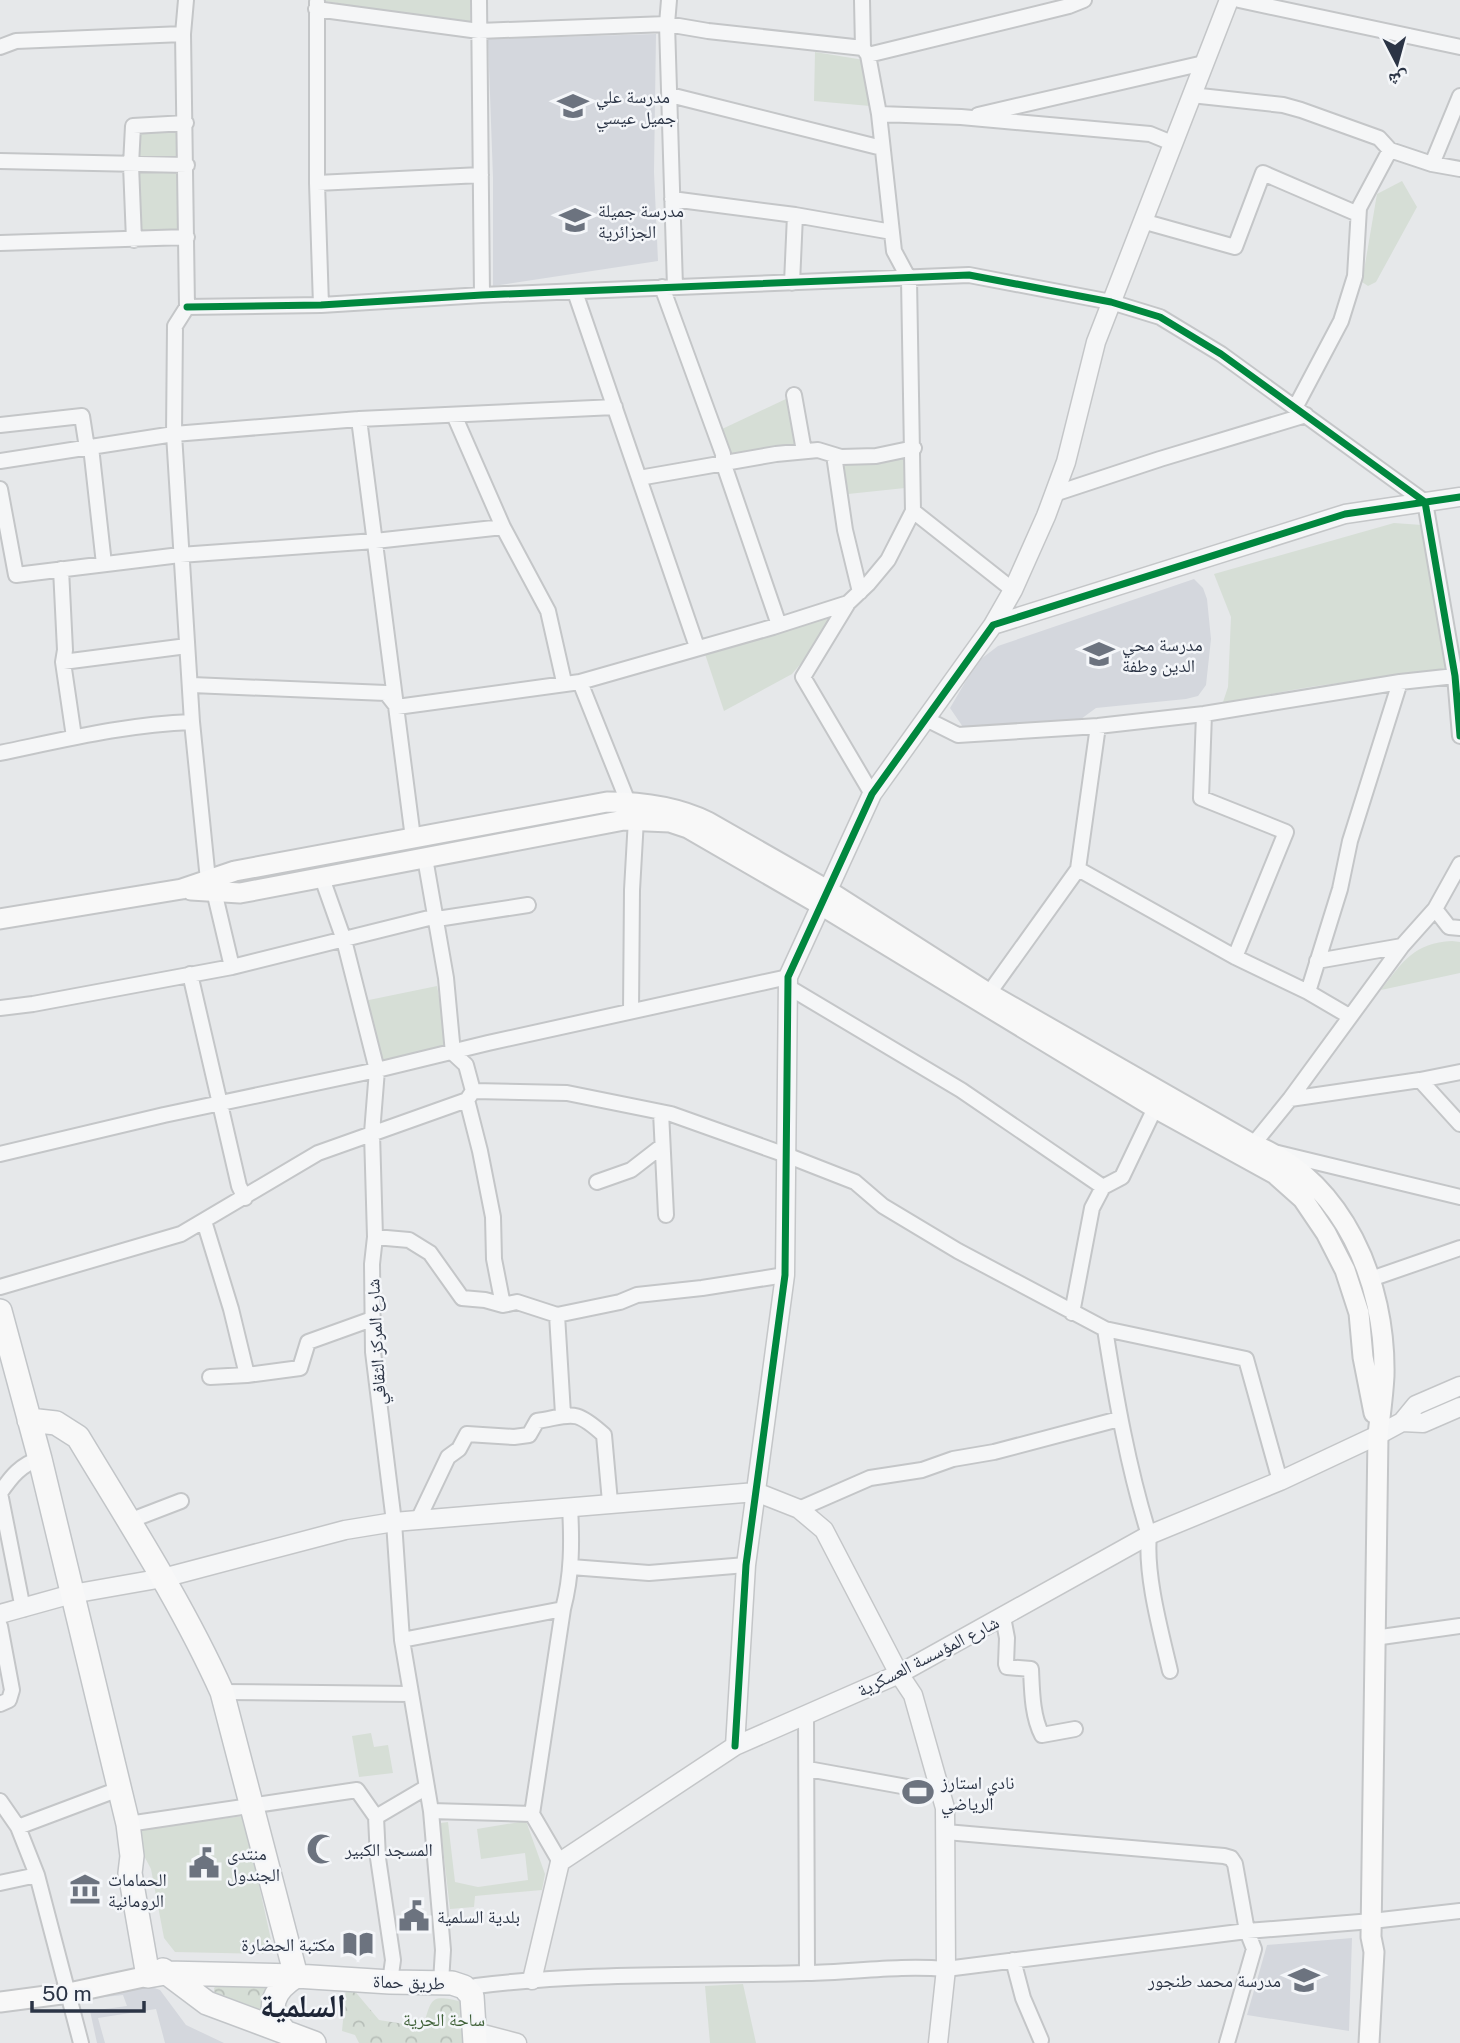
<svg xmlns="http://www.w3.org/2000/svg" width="1460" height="2043" viewBox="0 0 1460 2043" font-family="'Public Sans','Noto Naskh Arabic',sans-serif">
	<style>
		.built { fill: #d4d7dd }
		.forest { fill: url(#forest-crowns) }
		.green { fill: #d6ded6 }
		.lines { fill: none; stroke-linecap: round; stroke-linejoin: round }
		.minor-casing { stroke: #c4c6c8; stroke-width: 18 }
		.tertiary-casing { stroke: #c4c6c8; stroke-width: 21 }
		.secondary-casing { stroke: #c4c6c8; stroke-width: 23 }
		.primary-casing { stroke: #c2c5c8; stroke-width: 26 }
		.minor { stroke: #f5f6f7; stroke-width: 14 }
		.tertiary { stroke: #f5f6f7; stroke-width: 18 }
		.secondary { stroke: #f8f8f8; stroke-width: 19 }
		.primary { stroke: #f8f8f8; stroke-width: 23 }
		.cycleway-casing { stroke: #f4f6f9; stroke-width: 11 }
		.cycleway { stroke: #00873e; stroke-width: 7 }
		.labels { text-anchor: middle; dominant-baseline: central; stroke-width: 5; stroke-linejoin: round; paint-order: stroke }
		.poi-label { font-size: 18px; fill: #2b3445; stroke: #f4f6f9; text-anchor: start }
		.street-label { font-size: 18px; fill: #2b3445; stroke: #f4f6f9 }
		.park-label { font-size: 18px; fill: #3f6138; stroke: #f4f6f9 }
		.town-label { font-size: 32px; font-weight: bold; fill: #1d2536; stroke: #f4f6f9 }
	</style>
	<defs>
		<pattern id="forest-crowns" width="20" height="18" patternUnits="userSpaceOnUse" patternTransform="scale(1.75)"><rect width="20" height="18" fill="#d6ded6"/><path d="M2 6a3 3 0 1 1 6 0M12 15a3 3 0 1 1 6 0" fill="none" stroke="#b8bfb9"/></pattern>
	</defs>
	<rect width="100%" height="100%" fill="#e6e8ea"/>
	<!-- built -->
	<path class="built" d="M656,34L654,172L658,261L493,286V178L488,39Z
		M1194,579L1203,588L1207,599L1211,639L1206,685L1198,696L1186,699L1096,708L1081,719L965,730L950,708L977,662L998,646Z
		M1352,1938L1349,2031L1247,2015L1267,1945Z
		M152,1987L160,1990L186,2025L224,2043H165L156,2009L98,2018L105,2043H97L90,2011L127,2006L123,1995L77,2000L87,2043L74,1997Z"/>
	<!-- forest -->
	<path class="forest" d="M279,1984L270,2018L215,1996L214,1988L217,1985Z
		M346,1988L353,1989L379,2020L423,2027C432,1997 430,1994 463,2002V2043H359L355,2035L342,2031Z"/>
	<!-- green -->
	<path class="green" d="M325,0H470V25L325,1Z
		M815,52L864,60L870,106L814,101Z
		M179,126L180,157L139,158L138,127Z
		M137,169H179V234H138Z
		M1402,181L1417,207L1376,282L1368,286L1362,282L1377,194Z
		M788,398L795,446L730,454L720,430Z
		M908,457L905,488L848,494L843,461Z
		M1394,523L1422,525L1451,673C1374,677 1297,686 1222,705L1228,687L1231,617L1214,574Z
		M834,615L809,654L792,674L724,711L705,654Z
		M1452,941L1460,942V973L1381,990C1403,961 1414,943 1452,941Z
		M437,986L450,1051L376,1065L364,1001Z
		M371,1733L374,1747L388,1745L393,1773L359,1777L352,1736Z
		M244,1816L271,1940L263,1954L175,1952L164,1938L151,1869L142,1852L139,1829Z
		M526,1821L545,1874L542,1890L475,1896L474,1907L450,1909L440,1823L448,1822L455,1882L478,1887L528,1880L525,1853L481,1859L477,1829Z
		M743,1984L756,2043H710L705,1986Z"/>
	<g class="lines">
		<!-- minor casing -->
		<g class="minor-casing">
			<path id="minor" d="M186,0L183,34L187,307L175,326L174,434L192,722L208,880
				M479,0L482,295
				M669,0L667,24L675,287
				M862,0L863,48L868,55L879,114L894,251L909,279L913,511L888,560L868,584L848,603L803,677L872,794
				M1239,0L1460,47
				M317,2V183L321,305
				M316,9L479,31L667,24L708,31L863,48
				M0,47L16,41L183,34
				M868,55L1069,6L1084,0
				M670,95L882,148
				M1191,95L1283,105L1301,110L1379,138L1390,150
				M879,114L961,117L1150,134L1172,143
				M978,115L1204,63
				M0,161L187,165
				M1432,164L1460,96
				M317,183L481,175
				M672,199L795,215
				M1142,221L1235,247L1263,173L1358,214
				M134,240L131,165L133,126L186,123
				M0,243L187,237
				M792,283L795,215L892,232
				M662,287L723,454V462L779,625
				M575,292L697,647
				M187,307L321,305L482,295L969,275L1111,302L1160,317L1221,354L1425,502L1455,676L1460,736
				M794,395L804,451
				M1295,408L1341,321L1355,276L1359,208L1390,150L1432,164L1460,169
				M454,415L503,527L548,611L564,682
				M359,419L413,838
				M0,425L82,416L87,448
				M91,447L104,564
				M834,455L845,530L860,592
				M0,461L174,434L359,419L615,407
				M639,478L776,454L818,450L841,457L876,456L914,448
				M0,489L16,575L180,555L375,541L503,527
				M1054,494L1160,459L1306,415
				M913,511L1013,590
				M61,569L65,650L63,662L187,646
				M63,662L74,737
				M580,682L628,802
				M192,685L386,693L397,707L580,682L773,627L848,603
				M1204,714L1201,798L1286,832L1235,957
				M926,719L958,735L1098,726L1204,714L1400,682L1455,676
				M0,753C63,740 128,724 192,722
				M425,858L446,978L453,1053L466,1065L473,1091L567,1093L671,1114L786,1155L855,1182L883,1206L958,1251L1105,1329L1246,1359L1280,1481
				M1078,869L1235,957L1308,992L1349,1016
				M322,878L344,940L377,1070L372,1133L375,1237L372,1264L373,1352L394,1522L402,1640L431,1811L443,1950L441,1982
				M214,891L232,967
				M1435,909L1449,927L1460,928
				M437,919L528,905
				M1317,961L1402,946
				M190,974L239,1186L245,1198
				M790,988L961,1090L1103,1187
				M1308,992L1340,889L1350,841L1400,682
				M984,1000L1078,869L1098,726
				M0,1008L33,1004L232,967L437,916
				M631,1011L632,890L636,819
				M1420,1080L1460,1124
				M1290,1099L1420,1080L1460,1072
				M467,1100L480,1151L493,1217L494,1259L503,1305L517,1302L557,1315L563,1414
				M661,1112L666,1215
				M1247,1152L1290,1099L1402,946L1435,909L1460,864
				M1278,1153L1460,1197
				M0,1154L164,1115L377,1070L488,1043L788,977
				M597,1182L631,1170L662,1146
				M204,1221L231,1309L247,1375L300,1368L308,1342L372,1319
				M375,1237L409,1240L430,1253L462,1298L485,1300L503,1305
				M1371,1279L1460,1248
				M0,1287L181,1234L318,1153L467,1100L473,1091
				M1072,1313L1092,1208L1103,1187L1122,1177L1155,1108
				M557,1315L620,1302L637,1295L702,1288L785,1275
				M1105,1329C1116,1399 1128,1467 1149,1535C1145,1575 1161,1632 1170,1671
				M210,1377L247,1375
				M799,1509L870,1478L922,1470L953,1459L994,1452L1119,1419
				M418,1520L448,1457L459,1449L467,1434L514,1437L529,1435L537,1421C573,1415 574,1408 604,1435L610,1502
				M129,1521L181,1501
				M571,1567L649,1573L746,1565
				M23,1609L0,1493C11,1477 21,1464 40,1459
				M1003,1617L1007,1638L1006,1664L1007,1667L1031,1669C1032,1690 1032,1716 1042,1735L1075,1729
				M0,1626L12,1690L9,1700L0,1704
				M1374,1638L1460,1626
				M402,1640L563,1609
				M222,1692L411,1694
				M806,1714L807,1973
				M808,1769L940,1793
				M0,1801L18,1827L37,1875L81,2043
				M431,1811L532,1814L560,1862
				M532,1814L563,1609C572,1575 572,1542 570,1507
				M128,1824L357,1790L376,1817
				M18,1827L119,1789
				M946,1832L1224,1856L1231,1858L1235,1864L1247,1931L1254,1949L1227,2043
				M0,1883L37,1875
				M1013,1960L1023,1998L1041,2040
				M390,1982L393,1960L378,1858L376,1817L427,1787
				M469,1991L476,1986C585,1972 697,1976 807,1973C854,1972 900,1965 946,1969L1247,1931L1372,1921L1460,1911"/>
		</g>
		<!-- tertiary casing -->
		<g class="tertiary-casing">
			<path id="tertiary" d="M993,625L1013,590L1046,516L1066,462L1096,342L1229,0
				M1402,1422L1423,1423L1460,1407
				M0,1614L72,1594L163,1578L345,1530L394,1522L756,1492L799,1509L824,1530L899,1674L913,1695L945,1808L946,1969L938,2043
				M735,1746L746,1565L785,1275L788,977L872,794L993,625L1345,514L1460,497
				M532,1980L560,1862L735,1746L899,1674L1149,1535L1280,1481L1378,1435L1402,1422L1416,1405L1460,1386
				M475,2032L517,2043"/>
		</g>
		<!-- secondary casing -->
		<g class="secondary-casing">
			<path id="secondary" d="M191,890L240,893L624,820L670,822L688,828L821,905L1155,1108L1275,1174L1303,1199L1326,1233L1345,1270L1359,1313L1363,1357L1374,1413
				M0,919L182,889L235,871L607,802C642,802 676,806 708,822L827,890L988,993L1252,1144C1344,1180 1386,1283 1384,1376C1383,1396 1380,1416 1378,1435L1371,1937L1374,1952L1369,2043
				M0,2002L69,1993L148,1976"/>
		</g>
		<!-- primary casing -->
		<g class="primary-casing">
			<path id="primary" d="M0,1311L40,1459L128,1824L132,1856L130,1873L148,1976L165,1973L296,1976L390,1982L452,1983L464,1987L472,1996L475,2043
				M29,1420L56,1423L78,1437C128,1520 182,1603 222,1692L296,1976C272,1991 265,2009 285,2032
				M163,1970L207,2003L314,2043"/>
		</g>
		<!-- minor -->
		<use href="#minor" class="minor"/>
		<!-- tertiary -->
		<use href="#tertiary" class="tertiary"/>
		<!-- secondary -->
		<use href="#secondary" class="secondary"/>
		<!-- primary -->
		<use href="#primary" class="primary"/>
		<!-- cycleway casing -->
		<g class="cycleway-casing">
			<path id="cycleway" d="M187,307L321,305L482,295L969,275L1111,302L1160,317L1221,354L1425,502L1455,676L1460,736
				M735,1746L746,1565L785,1275L788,977L872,794L993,625L1345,514L1460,497"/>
		</g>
		<!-- cycleway -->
		<use href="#cycleway" class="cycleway"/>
	</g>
	<!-- icons -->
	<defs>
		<g id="school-bare" transform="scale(2.415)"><path d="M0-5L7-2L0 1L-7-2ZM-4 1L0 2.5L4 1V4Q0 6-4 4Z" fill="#6c737f" stroke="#f4f6f9" stroke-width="2.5" paint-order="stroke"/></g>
		<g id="stadium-bare" transform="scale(2.415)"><path d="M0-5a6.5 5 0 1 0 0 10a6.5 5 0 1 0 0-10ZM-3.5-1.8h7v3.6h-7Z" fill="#6c737f" stroke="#f4f6f9" stroke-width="2.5" paint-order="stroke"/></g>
		<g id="mosque-bare" transform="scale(2.415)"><path d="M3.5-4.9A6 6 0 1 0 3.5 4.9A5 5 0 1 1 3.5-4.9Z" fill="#6c737f" stroke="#f4f6f9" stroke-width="2.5" paint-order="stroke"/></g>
		<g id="civic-bare" transform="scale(2.415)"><path d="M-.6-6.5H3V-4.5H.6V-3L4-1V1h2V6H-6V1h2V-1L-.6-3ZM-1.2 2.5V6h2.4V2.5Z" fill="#6c737f" stroke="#f4f6f9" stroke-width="2.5" paint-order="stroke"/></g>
		<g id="museum-bare" transform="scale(2.415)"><path d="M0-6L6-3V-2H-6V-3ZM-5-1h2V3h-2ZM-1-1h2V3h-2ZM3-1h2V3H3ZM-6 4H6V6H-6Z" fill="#6c737f" stroke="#f4f6f9" stroke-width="2.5" paint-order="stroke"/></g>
		<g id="library-bare" transform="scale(2.415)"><path d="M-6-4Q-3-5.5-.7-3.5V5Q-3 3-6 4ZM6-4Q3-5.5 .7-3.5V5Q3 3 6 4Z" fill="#6c737f" stroke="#f4f6f9" stroke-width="2.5" paint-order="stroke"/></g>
	</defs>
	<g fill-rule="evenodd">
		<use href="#school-bare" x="573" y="106"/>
		<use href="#school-bare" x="575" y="220"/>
		<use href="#school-bare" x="1099" y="654"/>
		<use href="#stadium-bare" x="918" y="1792"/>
		<use href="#mosque-bare" x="322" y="1849"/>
		<use href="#civic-bare" x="204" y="1863"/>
		<use href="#museum-bare" x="85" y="1889"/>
		<use href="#civic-bare" x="414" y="1916"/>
		<use href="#library-bare" x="358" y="1944"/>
		<use href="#school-bare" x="1304" y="1980"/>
	</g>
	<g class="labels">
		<!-- poi labels -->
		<g class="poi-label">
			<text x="596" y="96">مدرسة علي<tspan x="596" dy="21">جميل عيسي</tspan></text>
			<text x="598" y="210">مدرسة جميلة<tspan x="598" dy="21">الجزائرية</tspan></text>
			<text x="1122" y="644">مدرسة محي<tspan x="1122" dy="21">الدين وطفة</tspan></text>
			<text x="941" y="1782">نادي استارز<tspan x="941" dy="21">الرياضي</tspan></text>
			<text x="345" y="1849">المسجد الكبير</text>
			<text x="227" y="1853">منتدى<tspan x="227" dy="21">الجندول</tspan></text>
			<text x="108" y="1879">الحمامات<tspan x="108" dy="21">الرومانية</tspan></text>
			<text x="437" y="1916">بلدية السلمية</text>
			<text x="335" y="1944" text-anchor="end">مكتبة الحضارة</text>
			<text x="1281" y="1980" text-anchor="end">مدرسة محمد طنجور</text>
		</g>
		<!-- street labels -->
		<g class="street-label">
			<text transform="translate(376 1342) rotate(-93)">شارع المركز الثقافي</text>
			<text transform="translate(928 1656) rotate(-27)">شارع المؤسسة العسكرية</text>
			<text transform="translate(409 1982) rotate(2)">طريق حماة</text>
		</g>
		<!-- park labels -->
		<g class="park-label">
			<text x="444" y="2019">ساحة الحرية</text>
		</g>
		<!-- town labels -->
		<g class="town-label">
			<text x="303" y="2005">السلمية</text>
		</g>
	</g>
	<!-- north arrow -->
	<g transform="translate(1397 63) rotate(174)" stroke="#f4f6f9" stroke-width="5" paint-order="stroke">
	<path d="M0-5L12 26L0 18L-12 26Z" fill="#2b3445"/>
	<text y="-10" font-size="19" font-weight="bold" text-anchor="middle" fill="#2b3445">ش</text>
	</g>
	<!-- scale -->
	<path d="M32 2001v10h112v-10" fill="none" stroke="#2b3445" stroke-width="3.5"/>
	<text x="42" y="2001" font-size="21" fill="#2b3445" stroke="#f4f6f9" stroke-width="5" paint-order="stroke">50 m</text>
</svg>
